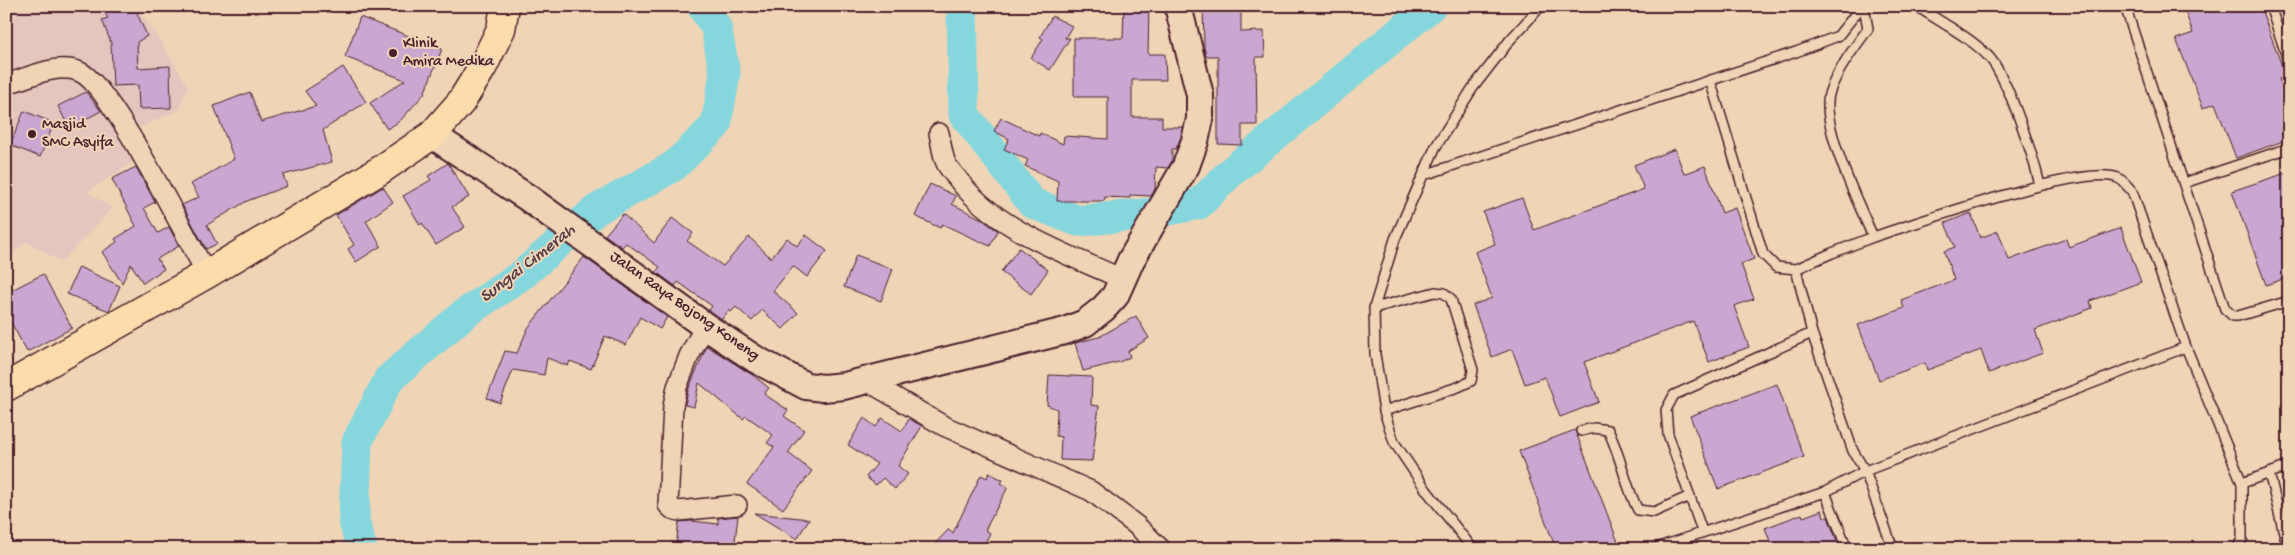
<svg xmlns="http://www.w3.org/2000/svg" width="2295" height="555" viewBox="0 0 2295 555" font-family="'Gochi Hand',sans-serif">
	<style>
		.built { fill: #e4c6be; fill-rule: evenodd }
		.lines { fill: none; stroke-linecap: round; stroke-linejoin: round }
		.river { stroke: #86d7dd; stroke-width: 31 }
		.building { fill: #c9a7d1; stroke: #4a1f2b }
		.lane-casing { stroke: #4a1f2b; stroke-width: 12 }
		.street-casing { stroke: #4a1f2b; stroke-width: 22 }
		.secondary-casing { stroke: #4a1f2b; stroke-width: 30 }
		.primary-casing { stroke: #4a1f2b; stroke-width: 31 }
		.lane { stroke: #efd4b6; stroke-width: 9 }
		.street { stroke: #efd4b6; stroke-width: 19 }
		.secondary { stroke: #efd4b6; stroke-width: 26 }
		.primary { stroke: #fddcac; stroke-width: 28 }
		.poi-dot { fill: #4a1f2b; stroke: #efd4b6; stroke-width: 2 }
		.labels { text-anchor: middle; dominant-baseline: central; stroke-width: 4; stroke-linejoin: round; paint-order: stroke }
		.poi-label { font-size: 16px; fill: #4a1f2b; stroke: #efd4b6; text-anchor: start }
		.street-label { font-size: 16px; fill: #4a1f2b; stroke: #efd4b6 }
		.water-label { font-size: 18px; font-style: italic; fill: #533b46; stroke: #efd4b6 }
	</style>
	<rect width="100%" height="100%" fill="#efd4b6"/>
	<filter id="ink" filterUnits="userSpaceOnUse"><feTurbulence type="fractalNoise" baseFrequency=".02" numOctaves="2"/><feDisplacementMap in="SourceGraphic" scale="10" xChannelSelector="R" yChannelSelector="G"/><feConvolveMatrix kernelMatrix="1 2 1 2 8 2 1 2 1" color-interpolation-filters="sRGB"/></filter>
	<g filter="url(#ink)">
		<!-- built -->
		<path class="built" d="M6,6H100L108,18L102,20L111,43L113,86L137,42L147,36L134,6H136L158,38L188,86L179,110L122,135L134,162L87,192L113,208L61,262L26,241L6,259V81L14,79L6,43ZM170,66L171,82L144,84L143,67ZM171,87V108H139L138,88ZM93,88L104,110L69,128L58,106ZM23,111L54,123L40,157L10,145Z"/>
		<g class="lines">
			<!-- river -->
			<path class="river" d="M962,6L964,114L1032,203L1078,221L1153,213L1199,204L1231,172L1431,6
				M362,549L354,521L357,442L389,379L464,314L523,274L596,210L674,166L716,125L725,74L716,27L702,6"/>
		</g>
		<!-- building -->
		<path class="building" d="M100,6H134L147,36L137,42L138,68L170,66L171,108L139,109L138,85L113,86L111,43L102,20L108,18Z
			M1124,6H1149L1148,54H1165L1166,80H1132V117H1162V127H1182L1181,137L1176,149H1172V161L1168,168L1156,167L1155,189L1151,196L1130,195V198L1105,197L1104,201H1057L1058,181L1025,166L1028,160L1004,149L1009,139L994,131L1001,118L1039,136L1040,133L1063,144L1064,136L1108,139V97H1074V38H1123Z
			M1203,6H1241V32L1264,31L1265,57H1256L1257,125H1242V145L1218,144V56H1206L1204,47Z
			M2183,6H2260L2286,77L2279,79L2289,105V139L2236,158L2215,103L2203,108L2176,39L2193,33Z
			M1052,16L1072,26L1065,38H1070L1050,70L1031,58L1043,39L1040,37Z
			M360,17L442,49L424,94L400,121L387,129L370,103L405,80L345,57Z
			M343,67L366,102L323,130L332,162L283,175L287,186L247,201L207,225L217,244L206,249L182,205L199,197L191,184L234,159L214,106L250,92L261,122L316,106L305,91Z
			M86,92L101,111L69,128L58,106Z
			M24,111L54,123L40,157L10,145Z
			M1675,149L1684,174L1705,166L1722,213L1735,208L1754,259L1741,264L1754,299L1734,306L1749,347L1709,362L1693,321L1584,362L1599,402L1560,417L1545,377L1525,384L1512,349L1492,357L1473,305L1492,298L1475,252L1495,244L1483,212L1522,198L1534,230L1644,189L1634,165Z
			M448,163L469,197L452,207L465,227L436,245L422,223L420,225L403,196L431,180L428,176Z
			M136,167L155,202L144,208L158,233L169,227L179,246L157,259L164,269L143,283L131,264L122,283L102,252L117,242L115,239L136,226L112,179Z
			M2289,172V277L2266,285L2232,191Z
			M930,184L956,196L952,204L980,218L998,231L990,246L942,224L940,228L915,216Z
			M383,187L393,202L366,221L381,246L356,262L348,249L354,245L336,215Z
			M1971,213L1980,238L1998,231L2009,260L2066,239L2069,247L2121,228L2141,282L2090,301L2092,308L2035,330L2043,353L1989,373L1981,350L1927,370L1925,363L1879,380L1858,325L1904,308L1901,300L1954,280L1944,251L1955,247L1945,223Z
			M623,214L654,243L672,218L693,233L687,241L723,266L749,237L771,258L787,238L797,246L806,235L827,251L807,277L793,266L773,291L798,313L783,329L762,310L752,321L736,307L731,312L729,310L722,319L709,310L712,306L678,282L675,286L656,272L660,267L626,243L622,247L605,235Z
			M1019,248L1048,270L1031,294L1001,272Z
			M856,255L893,269L881,301L844,287Z
			M584,257L667,317L660,329L640,317L626,345L605,336L591,369L570,361L568,366L547,358L544,375L513,370L500,403L487,398L505,351L517,353L528,328Z
			M79,267L120,286L109,311L67,294Z
			M43,274L72,328L27,352L6,313V293Z
			M1136,316L1149,338L1128,351L1130,357L1119,362L1083,371L1075,343L1099,337Z
			M707,346L754,376L769,388L764,394L788,410L784,416L804,430L788,453L812,471L783,509L747,484L774,447L767,443L773,435L746,416L743,419L699,383L694,407L685,405L688,390Z
			M1049,375L1092,377L1091,405L1099,406L1092,461L1060,460L1061,437L1056,436L1057,409L1047,405Z
			M1777,384L1804,457L1718,489L1690,416Z
			M864,418L876,427L882,418L902,431L909,419L922,426L898,466L908,474L895,489L883,478L876,485L866,477L877,464L848,445Z
			M1575,430L1618,542L1599,549H1556L1519,451Z
			M989,473L1003,480L1001,483L1008,487L985,530L990,533L982,549H930L949,529L953,533L981,475L987,478Z
			M1822,510L1824,517H1828L1840,549H1773L1765,528L1802,514L1803,517Z
			M754,513L809,519L797,539Z
			M738,516L734,549H700L676,546L679,522L692,521L718,524V518Z"/>
		<g class="lines">
			<!-- lane casing -->
			<g class="lane-casing">
				<path id="lane" d="M1864,6L1868,29C1854,48 1838,69 1830,91C1818,122 1860,206 1873,237L1832,253L1796,269L1812,333L1853,451L1865,471L1893,549
					M1917,6C1941,23 1969,36 1989,57C2008,78 2033,156 2040,185
					M2125,6L2225,309L2233,316H2238L2289,301
					M2270,6L2289,63
					M1710,80L1763,254L1776,267L1796,269
					M1424,175L1796,52L1838,36L1862,6
					M2184,183L2289,148
					M1873,237C1915,224 2083,163 2118,178C2123,180 2128,187 2132,191L2186,347L2242,483V539L2237,549
					M1374,308L1435,292L1444,293L1451,299L1473,370L1471,381L1458,387L1384,411
					M1581,431L1594,428L1608,430C1621,456 1625,485 1638,510L1654,512L1690,496
					M2269,473L2288,549
					M2242,483L2289,466
					M1825,492L1847,549
					M1702,531L1668,434L1666,410L1674,395L1812,333
					M1473,549L1427,491L1394,442L1384,411L1375,354L1374,308L1395,239L1435,148L1472,89L1510,40L1541,6
					M1653,549L1825,492L1865,471L2186,347"/>
			</g>
			<!-- street casing -->
			<g class="street-casing">
				<path id="street" d="M6,84C28,78 58,62 80,72C111,85 186,238 207,274
					M939,133C941,142 942,154 946,163C948,168 954,174 957,178C994,229 1067,254 1122,279
					M705,326L689,356L677,387L673,406L668,505L672,509L679,511L737,505
					M867,381L944,426L1091,491L1136,525L1161,549"/>
			</g>
			<!-- secondary casing -->
			<g class="secondary-casing">
				<path id="secondary" d="M432,135L528,198L705,326L755,359L806,386L823,388L844,386L1065,331L1085,323L1103,309L1115,296L1131,260L1186,166L1195,141L1200,119V95L1178,6"/>
			</g>
			<!-- primary casing -->
			<g class="primary-casing">
				<path id="primary" d="M6,387L207,274L379,171L432,135L461,102L482,68L501,29L505,6"/>
			</g>
			<!-- lane -->
			<use href="#lane" class="lane"/>
			<!-- street -->
			<use href="#street" class="street"/>
			<!-- secondary -->
			<use href="#secondary" class="secondary"/>
			<!-- primary -->
			<use href="#primary" class="primary"/>
		</g>
	</g>
	<!-- markers -->
	<g class="poi-dot">
		<circle cx="393" cy="53" r="5"/>
		<circle cx="32" cy="134" r="5"/>
	</g>
	<g class="labels">
		<!-- poi labels -->
		<g class="poi-label">
			<text x="403" y="44">Klinik<tspan x="403" dy="18">Amira Medika</tspan></text>
			<text x="42" y="125">Masjid<tspan x="42" dy="18">SMC Asyifa</tspan></text>
		</g>
		<!-- street labels -->
		<g class="street-label">
			<text transform="translate(684 307) rotate(35)">Jalan Raya Bojong Koneng</text>
		</g>
		<!-- water labels -->
		<g class="water-label">
			<text transform="translate(528 264) rotate(-38)">Sungai Cimerah</text>
		</g>
	</g>
	<!-- margin -->
	<rect width="2295" height="555" fill="none" stroke="#efd4b6" stroke-width="25"/>
	<rect x="12" y="12" width="2270" height="530" fill="none" stroke="#4a1f2b" stroke-width="2" filter="url(#ink)"/>
</svg>
